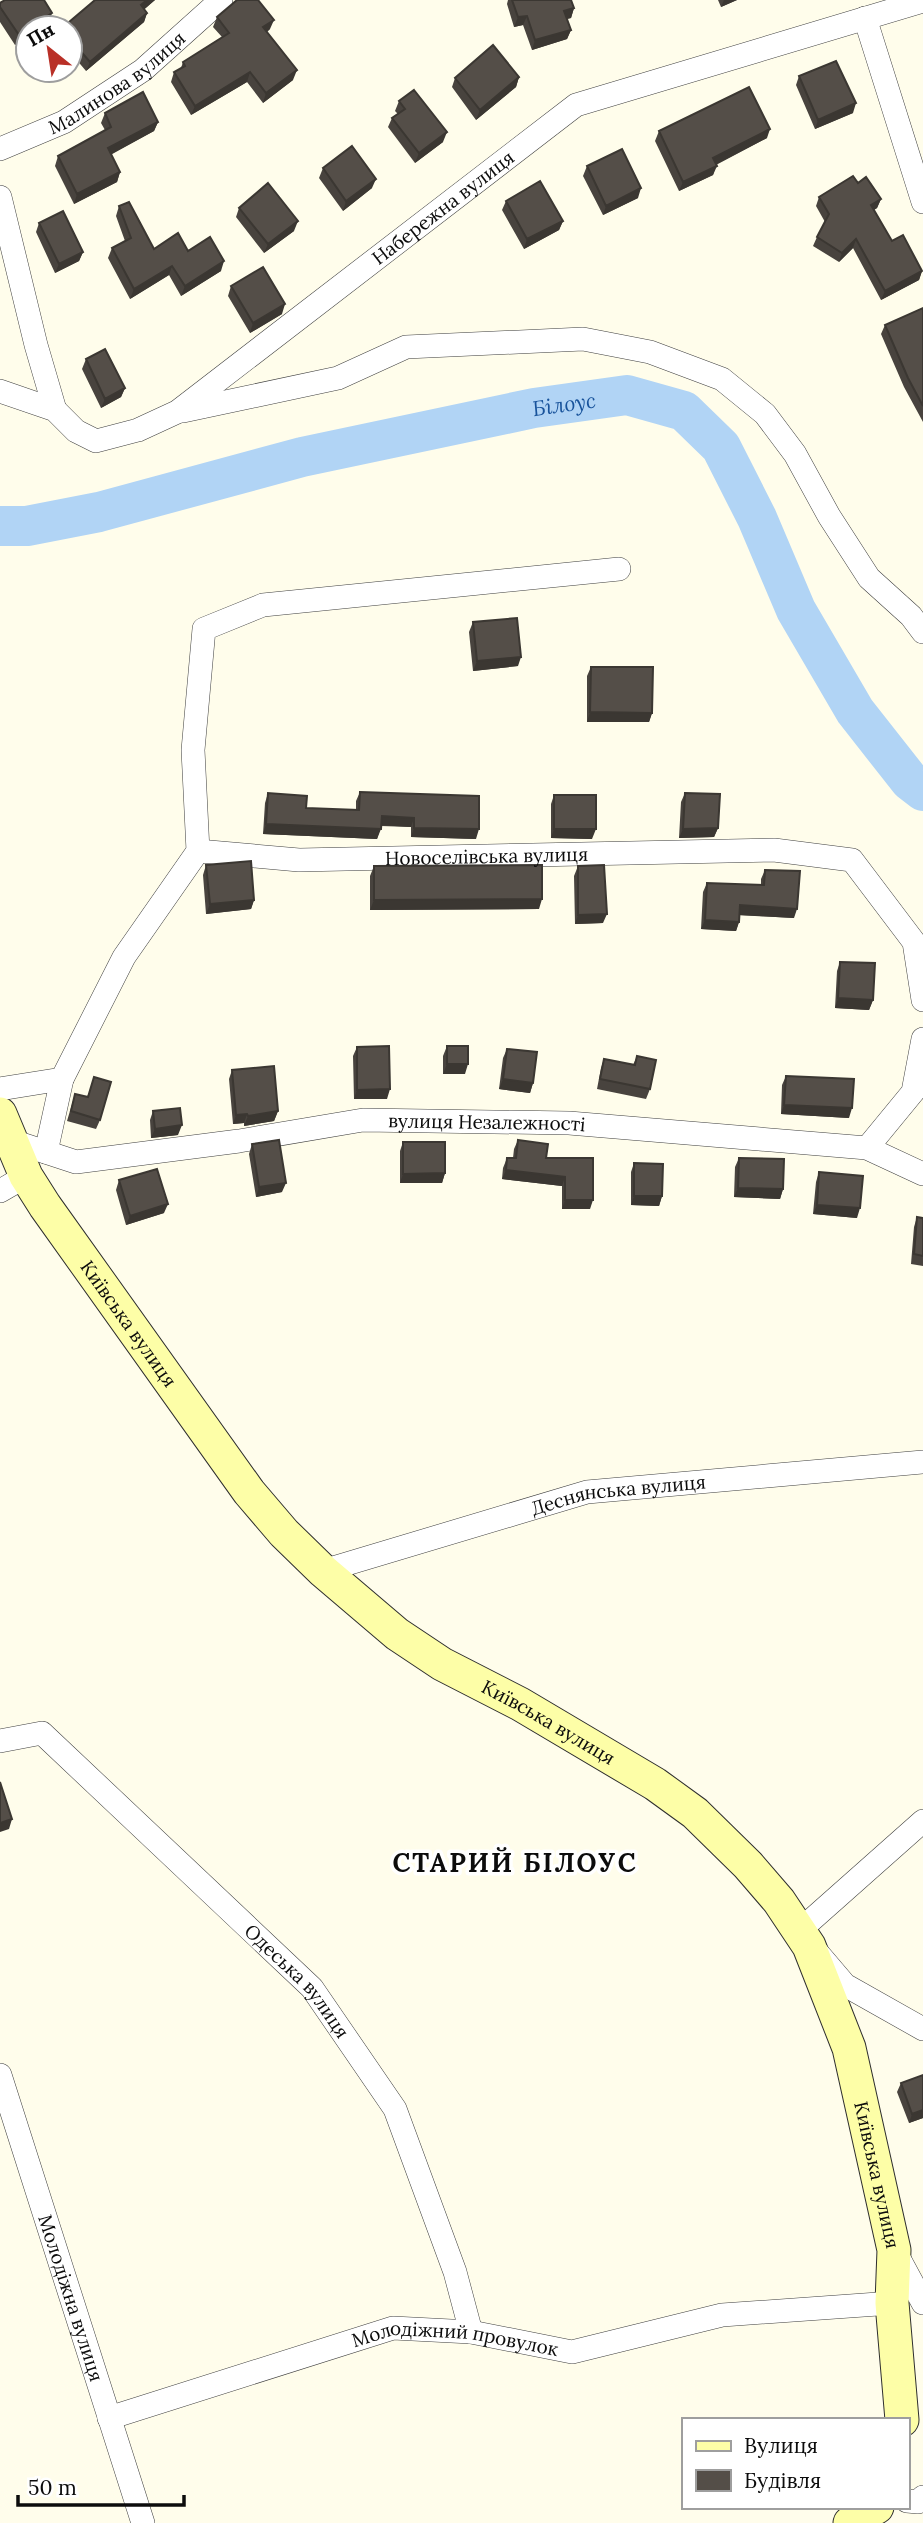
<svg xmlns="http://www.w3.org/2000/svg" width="923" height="2523" viewBox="0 0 923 2523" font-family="Lora,serif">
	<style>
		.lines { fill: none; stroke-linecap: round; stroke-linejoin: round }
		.river { stroke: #b1d4f5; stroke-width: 40 }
		.street-casing { stroke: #3f3f3f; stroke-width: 24 }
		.secondary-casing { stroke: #2e2e2e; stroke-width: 35 }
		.street { stroke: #fff; stroke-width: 23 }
		.secondary { stroke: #fdfea7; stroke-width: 33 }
		.wall { fill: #48433e }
		.shaded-wall { fill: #3b3732 }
		.building { fill: #544e48; stroke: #3b3732; stroke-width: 2 }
		.labels { text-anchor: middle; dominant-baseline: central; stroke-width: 7; stroke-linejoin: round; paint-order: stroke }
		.street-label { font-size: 19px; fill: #0c0c0c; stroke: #fff }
		.water-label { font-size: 21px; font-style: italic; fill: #18539b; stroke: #fff }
		.district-label { font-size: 26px; font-weight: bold; letter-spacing: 2px; fill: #0c0c0c; stroke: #fff }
	</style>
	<rect width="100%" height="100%" fill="#fffdeb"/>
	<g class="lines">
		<!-- river -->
		<path class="river" id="s1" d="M0,526H27L99,512L302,457L534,408L627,395L684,411L721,447L757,518L796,610L855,711L910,781L923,791"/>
		<!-- street casing -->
		<g class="street-casing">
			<g id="street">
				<path d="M865,18L923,202"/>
				<path id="s2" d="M0,149L64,122L143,70L221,0"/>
				<path d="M0,197L36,345L55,410"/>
				<path id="s3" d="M0,391L55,410L76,431L96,441L138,430L177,412L576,105L923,1"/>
				<path d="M183,411L338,378L406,347L583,339L650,352L722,379L765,414L795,454L829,516L869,578L911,616L923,632"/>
				<path id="s4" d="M198,851L299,860L774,850L852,860L914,942L923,1000"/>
				<path d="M0,1089L62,1079L124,957L198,851L193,750L204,629L263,605L619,569"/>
				<path id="s5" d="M2,1143L9,1140L76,1162L239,1141L363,1120L569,1123L867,1148L923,1174"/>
				<path d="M867,1148L913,1092L923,1039"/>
				<path d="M46,1152L62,1079"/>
				<path d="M0,1191L26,1176"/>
				<path id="s6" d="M323,1571L587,1492L923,1462"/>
				<path id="s7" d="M0,1741L42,1733L312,1988L395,2109L455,2272L471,2332"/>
				<path d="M923,1821L799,1931L845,1985L923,2029"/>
				<path id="s8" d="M0,2075L143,2523"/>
				<path d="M896,2253L923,2303"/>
				<path id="s9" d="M109,2418L393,2328L471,2332L572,2352L722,2315L892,2303"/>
				<path d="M907,2501L918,2502L923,2497"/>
			</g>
		</g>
		<!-- secondary casing -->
		<g class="secondary-casing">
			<g id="secondary">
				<path id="s10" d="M0,1114L26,1176L45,1206L249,1492L284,1533L323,1571L397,1634L442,1664L520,1704L655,1784L695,1813L748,1865L779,1901L809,1946L849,2048L894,2250L892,2303L902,2420"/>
				<path d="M850,2523L877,2507"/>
			</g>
		</g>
		<!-- street -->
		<use href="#street" class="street"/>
		<!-- secondary -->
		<use href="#secondary" class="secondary"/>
	</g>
	<!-- wall -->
	<path class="wall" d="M95,0H155L144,9L147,13L144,22L86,71L70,52V28Z
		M508,0H571L574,8L571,18L567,19L571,30L567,39L532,50L523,25L514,27L507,4Z
		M718,0H737L721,7Z
		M0,3L49,22L28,28V36L15,45L0,22Z
		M217,17L270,29L267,32L293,80L263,103L247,82L191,115L171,82L174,72L181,68L183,62L222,37L213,27Z
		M799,76L853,113L815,129L796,85Z
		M519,77L516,87L476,120L452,87L455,78Z
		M399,101L443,142L415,163L388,127L392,118L398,114L395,111Z
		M105,113L158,122L154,131L111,154L120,172L117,182L74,204L55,166L58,156L105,130L101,123Z
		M659,131L767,138L716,165L713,175L679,191L655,141Z
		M587,166L638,198L603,215L583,176Z
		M323,168L372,188L343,211L319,178Z
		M858,183L881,199L877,208L874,210L892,241L922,271L919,280L881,300L853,248L839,262L813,246L817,237L825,222L816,206L819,197Z
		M506,201L563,221L559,230L524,249L502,210Z
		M119,206L154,249L188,251L221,271L181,296L169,275L130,299L108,258L112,248L125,241L116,216Z
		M239,208L294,231L264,253L236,217Z
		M39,223L83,252L79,261L55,273L36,232Z
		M231,286L282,314L250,333L228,296Z
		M923,308V422L904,387L881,334L885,325Z
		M86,359L125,388L121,397L101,408L82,369Z
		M473,622L518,666L473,671L469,632Z
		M591,667L652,713L649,722H587V676Z
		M360,792L476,839L411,837V827L381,826L377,839L263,834L265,803L268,793L306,808L356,810V801Z
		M685,793L718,828L714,837L679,838L681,802Z
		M554,795L592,839L551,838V804Z
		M206,865L254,900L251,909L206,914L203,875Z
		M374,866L539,909L370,910V876Z
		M578,866L603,923L575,924L574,876Z
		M765,870L794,918L739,915V922L736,931L701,929L703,892L707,883L761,885V879Z
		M840,962L873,1000L869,1010L835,1008L837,971Z
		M447,1046L465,1074H443V1056Z
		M357,1047L387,1099H354L353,1056Z
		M507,1049L533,1083L530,1093L499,1089L503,1058Z
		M637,1056L650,1089L646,1099L597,1089L601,1068L604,1059L633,1065Z
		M232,1070L278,1111L274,1121L244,1126V1123L233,1124L229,1079Z
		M786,1076L849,1118L781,1114L782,1085Z
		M94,1077L100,1120L96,1129L67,1121L75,1094L88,1097Z
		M153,1111L178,1135L151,1138L150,1120Z
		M518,1140L546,1158H593L590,1209H562V1186L502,1179L503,1168L507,1158H513L514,1149Z
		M403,1142L445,1173L442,1183H400V1151Z
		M252,1144L282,1192L256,1197L249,1154Z
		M739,1158L783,1189L780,1199L734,1197L735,1167Z
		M634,1163L662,1196L659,1206L631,1205V1172Z
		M819,1172L857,1218L813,1214L816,1182Z
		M119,1180L164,1213L126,1225L116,1190Z
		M917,1217L923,1218V1266L911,1264L914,1227Z
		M923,2075V2118L909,2123L897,2092L901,2083Z"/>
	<!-- shaded-wall -->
	<path class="shaded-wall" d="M147,0H155L138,15L141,5Z
		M724,0H737L721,7Z
		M574,8L571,18L561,20L564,11Z
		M52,13L49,22L40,28H30Z
		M147,13L144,22L86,71L90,62Z
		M527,16L523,25L514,27L518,17Z
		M274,20L270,29L260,37L263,27Z
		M28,29V36L15,45L19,35Z
		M571,30L567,39L532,50L535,40Z
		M297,70L293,80L263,103L266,93Z
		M250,72L247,82L191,115L195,106Z
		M519,77L516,87L476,120L480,110Z
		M856,103L853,113L815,129L818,120Z
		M158,122L154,131L105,158L108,148Z
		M770,129L767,138L709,168L713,158Z
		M447,132L443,142L415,163L419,153Z
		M717,166L713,175L679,191L683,182Z
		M120,172L117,182L74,204L77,194Z
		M376,179L372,188L343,211L346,201Z
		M641,188L638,198L603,215L606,206Z
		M881,199L877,208L867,214L871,205Z
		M298,221L294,231L264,253L268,244Z
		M563,221L559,230L524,249L527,239Z
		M856,239L853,248L839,262L842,253Z
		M83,252L79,261L55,273L59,264Z
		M224,261L221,271L181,296L185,286Z
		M172,266L169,275L130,299L134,289Z
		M922,271L919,280L881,300L885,291Z
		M285,304L282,314L250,333L253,323Z
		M125,388L121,397L101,408L105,399Z
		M521,657L518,666L473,671L477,661Z
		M590,712L652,713L649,722H587Z
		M382,816L414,818L411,827L378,825Z
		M266,824L381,829L377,839L263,834Z
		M414,828L479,829L476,839L411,837Z
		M718,828L714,837L679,838L683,829Z
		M554,829H596L592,839L551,838Z
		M542,899L539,909L370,910L374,900Z
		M254,900L251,909L206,914L210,904Z
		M740,905L797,909L794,918L737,915Z
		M607,914L603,923L575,924L578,915Z
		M705,920L739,922L736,931L701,929Z
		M838,998L873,1000L869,1010L835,1008Z
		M447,1064H468L465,1074H443Z
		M503,1079L533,1083L530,1093L499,1089Z
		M390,1089L387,1099H354L357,1090Z
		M784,1105L852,1108L849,1118L781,1114Z
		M278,1111L274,1121L244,1126L248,1116Z
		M247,1114L244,1123L233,1124L236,1115Z
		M182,1125L178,1135L151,1138L155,1129Z
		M506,1170L565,1177L562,1186L502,1179Z
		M445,1173L442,1183H400L403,1174Z
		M286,1183L282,1192L256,1197L259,1187Z
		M738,1188L783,1189L780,1199L734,1197Z
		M634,1196H662L659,1206L631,1205Z
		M565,1200H593L590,1209H562Z
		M168,1204L164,1213L126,1225L130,1216Z
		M817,1205L860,1208L857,1218L813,1214Z
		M12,1819L9,1829L0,1832V1823Z
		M923,2110V2118L909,2123L912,2114Z"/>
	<!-- building -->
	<path class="building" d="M5,0H44L52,13L28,28L19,35L0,7V3Z
		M95,0H147L141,5L147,13L90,62L70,39V28H62Z
		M237,0H258L274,20L263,27L297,70L266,93L250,72L195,106L174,72L185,66L183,62L229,33L217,17Z
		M512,0H571L574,8L564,11L571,30L535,40L527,16L518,17Z
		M493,45L519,77L480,110L455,78Z
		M836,61L856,103L818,120L799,76Z
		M749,87L770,129L713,158L717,166L683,182L659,131Z
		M414,90L447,132L419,153L392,118L405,109L399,101Z
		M143,92L158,122L108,148L120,172L77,194L58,156L111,127L105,113Z
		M352,146L376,179L346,201L323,168Z
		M622,149L641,188L606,206L587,166Z
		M853,176L858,183L866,177L881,199L871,205L892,241L903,235L922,271L885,291L856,239L842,253L817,237L829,214L819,197Z
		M540,181L563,221L527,239L506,201Z
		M268,183L298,221L268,244L239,208Z
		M129,202L154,249L178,233L188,251L210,237L224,261L185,286L172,266L134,289L112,248L131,238L119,206Z
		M63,211L83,252L59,264L39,223Z
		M263,267L285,304L253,323L231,286Z
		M923,308V406L908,378L885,325Z
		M105,349L125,388L105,399L86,359Z
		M517,618L521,657L477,661L473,622Z
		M591,667H653L652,713L590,712Z
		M360,792L479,796V829L414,828V818L382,816L381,829L266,824L268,793L307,796L306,808L359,810Z
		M685,793L720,794L718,828L683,829Z
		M554,795H596V829H554Z
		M251,861L254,900L210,904L206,865Z
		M542,865V899L374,900V866Z
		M604,865L607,914L578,915V866Z
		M765,870L800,871L797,909L740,905L739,922L705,920L707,883L764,885Z
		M840,962L875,963L873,1000L838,998Z
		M389,1046L390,1089L357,1090V1047Z
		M447,1046H468V1064H447Z
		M507,1049L537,1052L533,1083L503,1079Z
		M637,1056L656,1060L650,1089L600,1079L604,1059L635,1065Z
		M274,1066L278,1111L248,1116L247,1114L236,1115L232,1070Z
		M786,1076L854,1079L852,1108L784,1105Z
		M94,1077L111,1082L100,1120L71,1111L75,1094L88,1097Z
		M180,1108L182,1125L155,1129L153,1111Z
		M279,1140L286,1183L259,1187L252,1144Z
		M518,1140L548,1144L546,1158H593V1200H565V1177L506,1170L507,1158H516Z
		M403,1142H445V1173L403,1174Z
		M739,1158L784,1159L783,1189L738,1188Z
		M634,1163L663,1164L662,1196H634Z
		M157,1169L168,1204L130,1216L119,1180Z
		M819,1172L863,1176L860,1208L817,1205Z
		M917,1217L923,1218V1256L914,1254Z
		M0,1782L12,1819L0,1823Z
		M923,2075V2110L912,2114L901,2083Z"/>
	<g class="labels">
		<!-- street labels -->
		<g class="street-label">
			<text stroke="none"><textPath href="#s2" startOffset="135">Малинова вулиця</textPath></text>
			<text stroke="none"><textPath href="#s3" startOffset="532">Набережна вулиця</textPath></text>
			<text stroke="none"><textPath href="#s4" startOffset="289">Новоселівська вулиця</textPath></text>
			<text stroke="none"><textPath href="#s5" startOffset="492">вулиця Незалежності</textPath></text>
			<text stroke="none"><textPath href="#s10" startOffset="247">Київська вулиця</textPath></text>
			<text stroke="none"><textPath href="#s6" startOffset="306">Деснянська вулиця</textPath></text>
			<text stroke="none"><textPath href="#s10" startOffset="835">Київська вулиця</textPath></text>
			<text stroke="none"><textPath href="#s7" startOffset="399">Одеська вулиця</textPath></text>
			<text stroke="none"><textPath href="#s10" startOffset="1423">Київська вулиця</textPath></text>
			<text stroke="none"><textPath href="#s8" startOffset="234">Молодіжна вулиця</textPath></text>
			<text stroke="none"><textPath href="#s9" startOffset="360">Молодіжний провулок</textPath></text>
		</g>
		<!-- water labels -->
		<g class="water-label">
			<text stroke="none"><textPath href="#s1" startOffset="578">Білоус</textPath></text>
		</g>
		<!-- district labels -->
		<g class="district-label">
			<text x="515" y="1862">СТАРИЙ БІЛОУС</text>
		</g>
	</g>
	<!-- legend -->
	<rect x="682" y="2418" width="228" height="91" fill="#ffffff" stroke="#9e9e9e" stroke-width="2"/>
	<rect x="696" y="2441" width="35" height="10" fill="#fdfea7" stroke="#9e9e9e" stroke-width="2"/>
	<text x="744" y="2453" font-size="21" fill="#0c0c0c">Вулиця</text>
	<rect x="696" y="2470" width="35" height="21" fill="#544e48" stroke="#9e9e9e" stroke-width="2"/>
	<text x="744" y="2488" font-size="21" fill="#0c0c0c">Будівля</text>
	<!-- north arrow -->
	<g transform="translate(49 49) rotate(330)"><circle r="33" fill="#ffffff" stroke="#9e9e9e" stroke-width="2"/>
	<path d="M0-5L12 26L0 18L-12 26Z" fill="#b93027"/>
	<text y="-10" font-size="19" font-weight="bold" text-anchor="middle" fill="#0c0c0c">Пн</text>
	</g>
	<!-- scale -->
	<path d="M18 2495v10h166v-10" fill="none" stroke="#0c0c0c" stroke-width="3.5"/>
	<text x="28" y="2495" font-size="21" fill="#0c0c0c" stroke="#ffffff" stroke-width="5" paint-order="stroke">50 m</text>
</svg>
